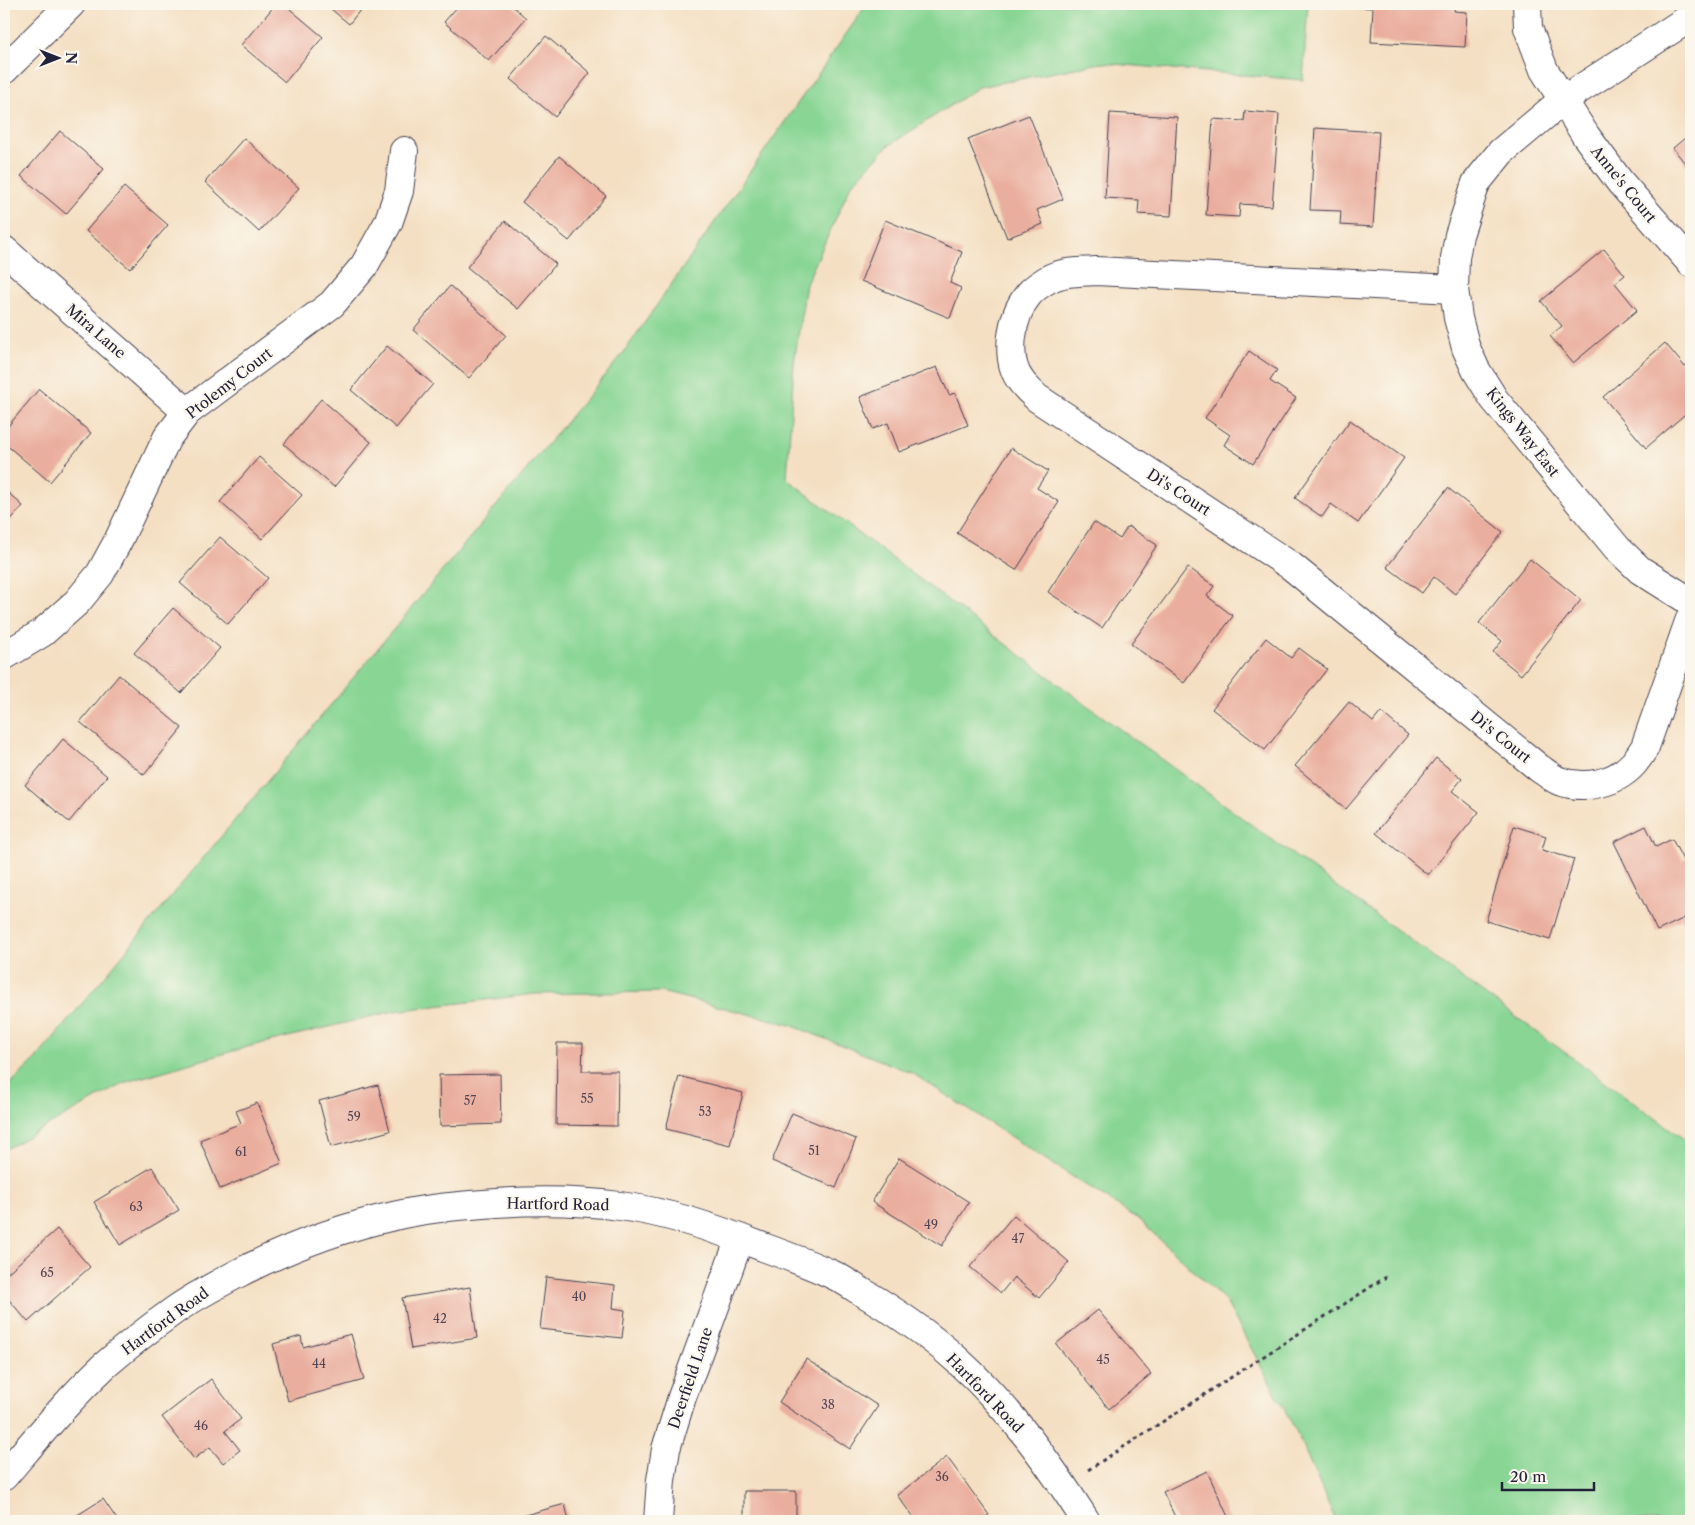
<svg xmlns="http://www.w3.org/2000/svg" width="1695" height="1525" viewBox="0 0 1695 1525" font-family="'Libre Caslon Text',serif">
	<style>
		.green { fill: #89d694; stroke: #567c68 }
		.building { fill: #eaae9e }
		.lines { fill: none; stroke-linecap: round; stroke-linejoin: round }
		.street-casing { stroke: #423e4f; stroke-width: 30 }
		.path { stroke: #423e4f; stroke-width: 3; stroke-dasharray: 4 4; stroke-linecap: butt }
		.street { stroke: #fff; stroke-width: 28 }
		.labels { text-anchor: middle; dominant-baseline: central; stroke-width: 4; stroke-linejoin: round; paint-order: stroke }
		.number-label { font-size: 12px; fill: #544554 }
		.street-label { font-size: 15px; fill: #22223b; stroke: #fbf7ec }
	</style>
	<rect width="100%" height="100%" fill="#fbf7ec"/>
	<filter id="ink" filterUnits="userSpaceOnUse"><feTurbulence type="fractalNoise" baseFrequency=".02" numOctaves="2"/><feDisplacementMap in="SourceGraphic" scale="10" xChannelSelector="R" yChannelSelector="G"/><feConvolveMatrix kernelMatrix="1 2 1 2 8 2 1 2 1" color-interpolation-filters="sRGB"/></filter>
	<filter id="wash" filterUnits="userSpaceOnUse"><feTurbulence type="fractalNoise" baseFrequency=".0096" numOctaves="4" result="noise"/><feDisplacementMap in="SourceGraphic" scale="20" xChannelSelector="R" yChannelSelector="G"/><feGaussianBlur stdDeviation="1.12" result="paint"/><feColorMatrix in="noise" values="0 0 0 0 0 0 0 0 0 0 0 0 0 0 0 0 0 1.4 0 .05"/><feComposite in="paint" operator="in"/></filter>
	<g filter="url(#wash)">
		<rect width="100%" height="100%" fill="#f4dfc2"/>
		<!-- green -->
		<path class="green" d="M867,4H1308L1303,80L1101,63L979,87L888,146L851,185L806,284L794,363L787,479L1081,701L1691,1144V1521H1336L1296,1431L1225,1300L1138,1219L912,1073L788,1024L661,992L535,994L394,1011L247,1047L126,1082L4,1150V1090L36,1059L622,355Z"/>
		<g id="blocks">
			<!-- building -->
			<path class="building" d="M276,4H284L323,37L285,82L241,45Z
				M325,4H365L349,24Z
				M460,4H510L526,18L489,61L444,22Z
				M1355,4H1455L1454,11L1467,12L1465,47L1371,42L1373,8L1355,7Z
				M546,36L590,73L555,117L510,79Z
				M1245,111L1279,114L1272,206L1240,204L1239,217L1206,215L1213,119L1244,121Z
				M1110,113L1177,117L1171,216L1138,214L1139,200L1105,198Z
				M1029,115L1063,199L1037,210L1043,224L1007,238L968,139Z
				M1315,128L1379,132L1373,227L1340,225L1341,211L1310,210Z
				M60,131L104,169L66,214L21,176Z
				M1691,133V171L1673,148Z
				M244,138L299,188L259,232L205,182Z
				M559,156L606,196L569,241L522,202Z
				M124,187L168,225L130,269L86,231Z
				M885,220L962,252L950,283L961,288L950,318L861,281Z
				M505,221L556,264L518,309L467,267Z
				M1604,249L1625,275L1615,283L1637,310L1573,363L1550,336L1562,326L1541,301Z
				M450,286L506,335L469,378L413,330Z
				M1665,343L1685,367L1691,362V409L1646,448L1603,397Z
				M387,346L433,384L396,428L351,390Z
				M1249,351L1277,370L1270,381L1296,398L1253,464L1224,445L1230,435L1205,418Z
				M937,367L949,395L955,393L968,425L899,452L888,423L873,429L860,397Z
				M39,389L91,433L50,482L4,443V431Z
				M321,399L371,442L334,487L284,444Z
				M1350,420L1404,458L1358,523L1331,504L1322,517L1295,498Z
				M1011,448L1048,471L1037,488L1059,502L1016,570L957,533Z
				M259,457L302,495L262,539L220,502Z
				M1448,488L1503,532L1455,594L1434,577L1422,593L1387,567Z
				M4,489L23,506L4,527Z
				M1094,522L1120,539L1128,526L1157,545L1102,628L1048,592Z
				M220,537L268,578L228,624L180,583Z
				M1530,559L1581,600L1521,675L1493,652L1502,641L1479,623Z
				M1188,567L1214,586L1207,596L1233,616L1184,683L1131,644Z
				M173,608L220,648L181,693L134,653Z
				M1266,638L1291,658L1299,648L1327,669L1265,750L1212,709Z
				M119,675L182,728L144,775L80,722Z
				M1349,702L1373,722L1381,712L1408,735L1346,809L1295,766Z
				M63,739L107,776L69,822L25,785Z
				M1436,758L1462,779L1452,791L1479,812L1428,875L1376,833Z
				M1514,826L1546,836L1542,850L1574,859L1550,940L1486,921Z
				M1646,826L1656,847L1672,839L1683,860L1691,856V915L1657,931L1614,842Z
				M557,1043H583L582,1071H618L617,1126L556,1125Z
				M500,1074L501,1124L440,1126L439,1075Z
				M679,1076L743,1093L730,1145L666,1129Z
				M378,1085L390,1131L331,1147L319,1101Z
				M257,1103L282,1163L220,1189L200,1140L241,1123L236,1111Z
				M792,1113L856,1139L836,1188L772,1161Z
				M899,1158L969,1202L942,1246L872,1202Z
				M152,1167L179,1210L120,1245L94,1202Z
				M1014,1215L1069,1262L1039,1298L1014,1277L1001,1293L970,1267Z
				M57,1229L90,1267L28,1322L4,1294V1276Z
				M546,1277L615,1285L613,1308L625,1310L622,1338L540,1329Z
				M470,1287L477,1338L411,1349L402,1298Z
				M1098,1310L1151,1374L1109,1409L1056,1344Z
				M351,1334L364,1380L288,1401L273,1344L301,1336L303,1347Z
				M806,1359L878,1406L850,1449L779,1402Z
				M211,1379L241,1419L225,1431L240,1450L223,1463L210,1447L194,1459L162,1417Z
				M947,1457L989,1515L980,1521H916L897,1495Z
				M1207,1471L1230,1521H1177L1163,1492Z
				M744,1491H796V1521H744Z
				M103,1499L118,1521H68Z
				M565,1504L569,1521H519L518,1517Z"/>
		</g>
	</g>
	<g filter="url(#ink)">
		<use href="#blocks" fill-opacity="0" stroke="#423e4f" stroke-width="1"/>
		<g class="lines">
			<!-- street casing -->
			<g class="street-casing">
				<path id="street" d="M1527,4L1528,28L1544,70L1586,136L1620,182L1691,263
					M1691,17L1563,100L1501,152L1476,183L1459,235L1455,258L1454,289L1458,318L1466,348L1476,370L1494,399L1617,548L1640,570L1691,602
					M4,70L71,4
					M4,250L187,412
					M1454,289L1096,271C1080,272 1062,271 1047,280C1042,283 1033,289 1029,294C1011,315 1004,359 1021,381C1025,387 1032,393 1037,398L1291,566L1539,768C1545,772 1552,778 1559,781C1585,790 1615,784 1634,763C1638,758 1642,752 1645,747L1691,616
					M4,656L42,633L77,602L100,574L118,541L167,438L187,412L332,304L364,266L388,223L399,191L404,151
					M4,1476C36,1439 68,1400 104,1366C127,1346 151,1327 175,1310C195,1296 216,1285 237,1274C287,1248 339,1228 394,1216C423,1209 454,1206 484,1204C529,1200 575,1200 620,1206C668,1212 717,1229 763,1247C785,1255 807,1263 829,1273C839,1277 848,1283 857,1289C892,1309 927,1333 957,1360C1008,1406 1049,1463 1086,1521
					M658,1521L661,1480L666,1449L682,1397L740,1238"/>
			</g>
			<!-- path -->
			<path class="path" d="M1088,1470L1386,1277"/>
			<!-- street -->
			<use href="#street" class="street"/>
		</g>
	</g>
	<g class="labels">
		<!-- number labels -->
		<g class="number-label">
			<text x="587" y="1098">55</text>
			<text x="470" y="1100">57</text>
			<text x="705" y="1111">53</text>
			<text x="354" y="1116">59</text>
			<text x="814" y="1150">51</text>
			<text x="241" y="1151">61</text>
			<text x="136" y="1206">63</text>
			<text x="931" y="1224">49</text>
			<text x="1018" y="1238">47</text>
			<text x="47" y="1272">65</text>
			<text x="579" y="1296">40</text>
			<text x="440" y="1318">42</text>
			<text x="1103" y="1359">45</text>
			<text x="319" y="1363">44</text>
			<text x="828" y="1404">38</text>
			<text x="201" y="1425">46</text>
			<text x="942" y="1476">36</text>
		</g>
		<!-- street labels -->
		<g class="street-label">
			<text transform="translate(1624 184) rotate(51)">Anne's Court</text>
			<text transform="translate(96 331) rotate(41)">Mira Lane</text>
			<text transform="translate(229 383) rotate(-38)">Ptolemy Court</text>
			<text transform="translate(1523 432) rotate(52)">Kings Way East</text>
			<text transform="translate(1179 492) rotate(33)">Di's Court</text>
			<text transform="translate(1501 737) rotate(39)">Di's Court</text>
			<text transform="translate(558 1204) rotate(1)">Hartford Road</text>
			<text transform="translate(165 1321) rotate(-36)">Hartford Road</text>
			<text transform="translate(690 1378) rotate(-71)">Deerfield Lane</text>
			<text transform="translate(985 1393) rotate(46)">Hartford Road</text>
		</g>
	</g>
	<!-- margin -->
	<rect width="1695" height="1525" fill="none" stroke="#fbf7ec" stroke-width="20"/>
	<!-- north arrow -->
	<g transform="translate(58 58) rotate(90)" stroke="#fbf7ec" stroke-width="4" paint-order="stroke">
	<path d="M0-4L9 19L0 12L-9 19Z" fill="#22223b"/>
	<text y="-8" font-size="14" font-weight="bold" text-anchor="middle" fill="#22223b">N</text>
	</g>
	<!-- scale -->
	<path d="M1502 1482v8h92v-8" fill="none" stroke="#22223b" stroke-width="2.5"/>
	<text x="1510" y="1482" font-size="15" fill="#22223b" stroke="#fbf7ec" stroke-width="4" paint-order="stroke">20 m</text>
</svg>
